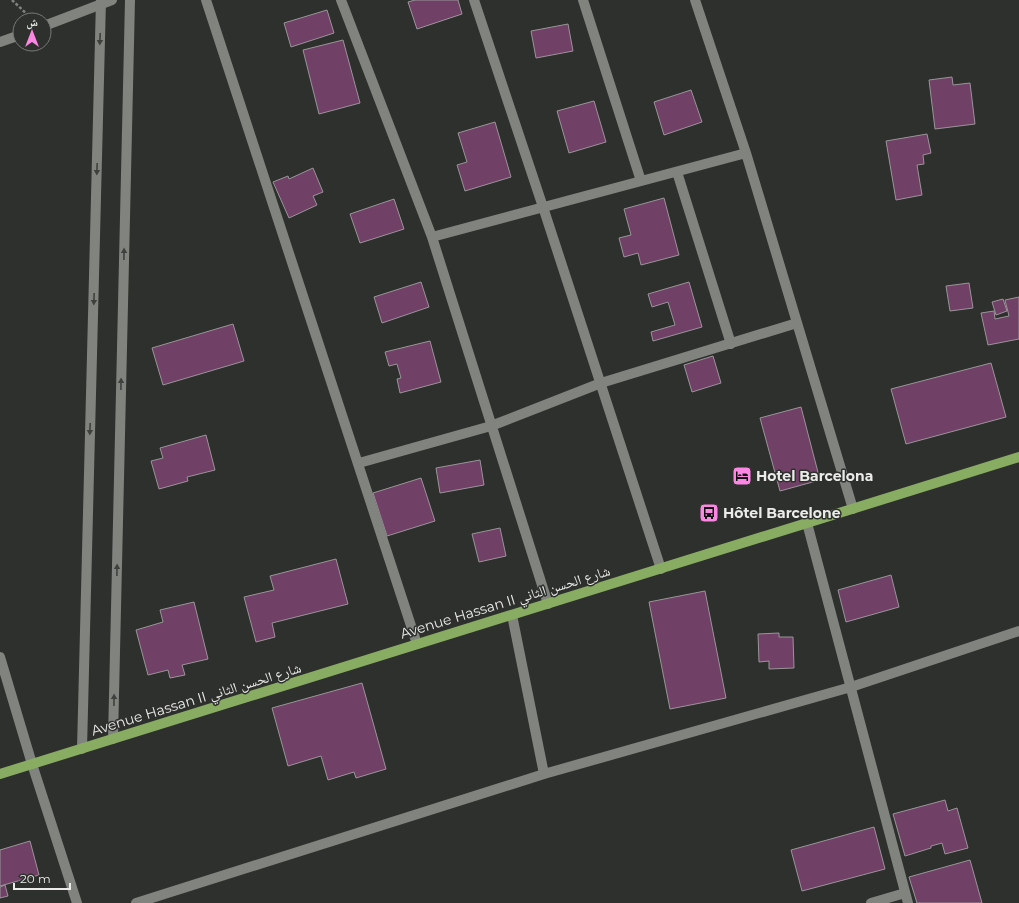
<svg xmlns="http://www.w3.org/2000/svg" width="1019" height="903" viewBox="0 0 1019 903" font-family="Montserrat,'Noto Naskh Arabic',sans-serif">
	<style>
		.building { fill: #714066; stroke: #999598 }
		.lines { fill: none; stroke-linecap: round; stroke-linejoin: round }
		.path { stroke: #80827f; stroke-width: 2.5; stroke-dasharray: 3 2; stroke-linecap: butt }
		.minor { stroke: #80837e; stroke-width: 10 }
		.tertiary { stroke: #80837e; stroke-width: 10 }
		.primary { stroke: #88ac61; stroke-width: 10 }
		.oneway { fill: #3e413d }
		.labels { text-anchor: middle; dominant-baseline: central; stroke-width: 3; stroke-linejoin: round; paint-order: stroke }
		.poi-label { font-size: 14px; font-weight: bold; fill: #ebecea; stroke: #2e302d; text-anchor: start }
		.street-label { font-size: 14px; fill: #ebecea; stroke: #2e302d }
	</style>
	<rect width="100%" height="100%" fill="#2e302d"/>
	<!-- building -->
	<path class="building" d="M415,0H458L462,14L417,29L408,2Z
		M327,10L334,33L291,47L284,23Z
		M568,24L573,51L536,58L531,31Z
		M343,40L360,103L319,114L303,50Z
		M952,77L953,85L970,83L975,124L935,129L929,80Z
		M691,90L702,122L664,135L654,102Z
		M594,101L606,142L569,153L557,111Z
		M495,122L511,177L465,191L457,165L467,162L458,133Z
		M927,134L931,153L923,155L924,164L917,165L922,195L896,200L886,141Z
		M313,168L323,192L313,196L317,205L289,218L273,182L288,176L289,179Z
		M664,198L679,255L641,265L638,253L624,257L619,238L631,235L624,209Z
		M394,199L404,229L360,243L350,214Z
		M421,282L429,307L382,323L374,297Z
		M689,282L702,327L653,341L651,332L675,325L668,302L652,307L648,294Z
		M969,283L973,308L950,311L946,286Z
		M1019,297V339L988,345L981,313L994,311L995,319L1009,316L1005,300Z
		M1003,299L1007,311L996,315L992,302Z
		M233,324L244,361L163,385L152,348Z
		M430,341L441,382L400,393L397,379L401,378L397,364L389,366L385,352Z
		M713,356L721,383L692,392L684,365Z
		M991,363L1006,417L906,444L891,389Z
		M801,407L820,480L780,491L760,418Z
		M206,435L215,470L187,477L188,481L159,489L151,461L163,458L160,448Z
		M480,460L484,485L440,493L436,468Z
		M421,478L435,521L387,536L373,493Z
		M500,528L506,556L479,562L472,534Z
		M336,559L348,604L272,623L275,637L256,642L244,597L274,590L270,576Z
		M891,575L899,607L846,622L838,590Z
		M705,591L726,698L670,709L649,602Z
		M194,602L208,659L182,665L185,675L170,678L168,670L148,675L136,630L163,622L160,610Z
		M779,633V637H793L794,668L769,669V661L759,662L758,634Z
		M362,683L386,769L356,778L354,772L328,780L321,756L288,766L272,708Z
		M945,800L948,811L957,808L968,848L945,854L942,843L931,846V848L905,856L893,814Z
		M874,827L885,869L802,891L791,850Z
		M30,841L39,875L0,886V850Z
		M970,860L982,903H917L909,877Z
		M5,885L8,896L0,898V887Z"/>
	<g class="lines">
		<!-- path -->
		<path class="path" d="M12,0L33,20"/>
		<!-- minor -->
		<path class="minor" d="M206,0L417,644
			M341,0L432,237L548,604
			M474,0L543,207L661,569
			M583,0L641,181
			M695,0L746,153L853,509
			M44,26L112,0
			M0,42L20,35
			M677,172L731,344
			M432,237L746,153
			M359,463L491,426L601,383L797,323
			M807,523L908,903
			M512,615L544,774
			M0,657L32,764L77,903
			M136,903L544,774L851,687L1019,631
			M871,903L905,893"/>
		<!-- tertiary -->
		<path class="tertiary" d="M113,739L130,0
			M82,749L101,0"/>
		<!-- primary -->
		<path class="primary" d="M0,774L1019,457"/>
	</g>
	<!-- one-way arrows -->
	<defs><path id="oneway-solid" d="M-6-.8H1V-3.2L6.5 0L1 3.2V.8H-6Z"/></defs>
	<g class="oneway">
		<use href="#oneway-solid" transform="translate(100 39) rotate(92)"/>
		<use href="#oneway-solid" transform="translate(97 169) rotate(92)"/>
		<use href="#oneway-solid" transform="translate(124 254) rotate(-89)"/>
		<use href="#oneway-solid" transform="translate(94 299) rotate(92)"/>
		<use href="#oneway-solid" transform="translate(121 384) rotate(-89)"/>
		<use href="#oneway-solid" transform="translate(90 429) rotate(92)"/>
		<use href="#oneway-solid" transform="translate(117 570) rotate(-89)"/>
		<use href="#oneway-solid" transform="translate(114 700) rotate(-89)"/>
	</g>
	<!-- icons -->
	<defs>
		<g id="hotel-square" transform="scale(1)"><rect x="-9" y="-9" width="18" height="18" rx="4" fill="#fc86e3" stroke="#2e302d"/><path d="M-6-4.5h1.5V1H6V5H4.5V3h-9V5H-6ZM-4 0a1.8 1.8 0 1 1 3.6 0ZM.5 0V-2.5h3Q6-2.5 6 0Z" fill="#111"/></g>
		<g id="bus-square" transform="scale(1)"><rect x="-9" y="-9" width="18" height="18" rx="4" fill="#fc86e3" stroke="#2e302d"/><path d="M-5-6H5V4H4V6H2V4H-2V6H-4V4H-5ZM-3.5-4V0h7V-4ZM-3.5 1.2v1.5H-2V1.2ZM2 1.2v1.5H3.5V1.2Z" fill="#111"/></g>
	</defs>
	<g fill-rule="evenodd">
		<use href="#hotel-square" x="742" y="476"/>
		<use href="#bus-square" x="709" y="513"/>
	</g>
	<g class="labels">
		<!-- poi labels -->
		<g class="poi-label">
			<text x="756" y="476">Hotel Barcelona</text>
			<text x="723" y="513">Hôtel Barcelone</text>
		</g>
		<!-- street labels -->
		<g class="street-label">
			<text transform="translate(505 602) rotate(-17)">Avenue Hassan II شارع الحسن الثاني</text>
			<text transform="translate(196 699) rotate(-17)">Avenue Hassan II شارع الحسن الثاني</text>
		</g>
	</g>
	<!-- north arrow -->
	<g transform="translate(32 32)"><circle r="19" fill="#2e302d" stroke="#7a7b79"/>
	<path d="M0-3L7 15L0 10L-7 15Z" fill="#fc86e3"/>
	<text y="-6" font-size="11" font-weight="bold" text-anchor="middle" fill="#ebecea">ش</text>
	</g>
	<!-- scale -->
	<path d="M14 883v6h56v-6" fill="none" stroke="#ebecea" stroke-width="2"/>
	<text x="20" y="883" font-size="12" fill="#ebecea" stroke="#2e302d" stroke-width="3" paint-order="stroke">20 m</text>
</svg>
